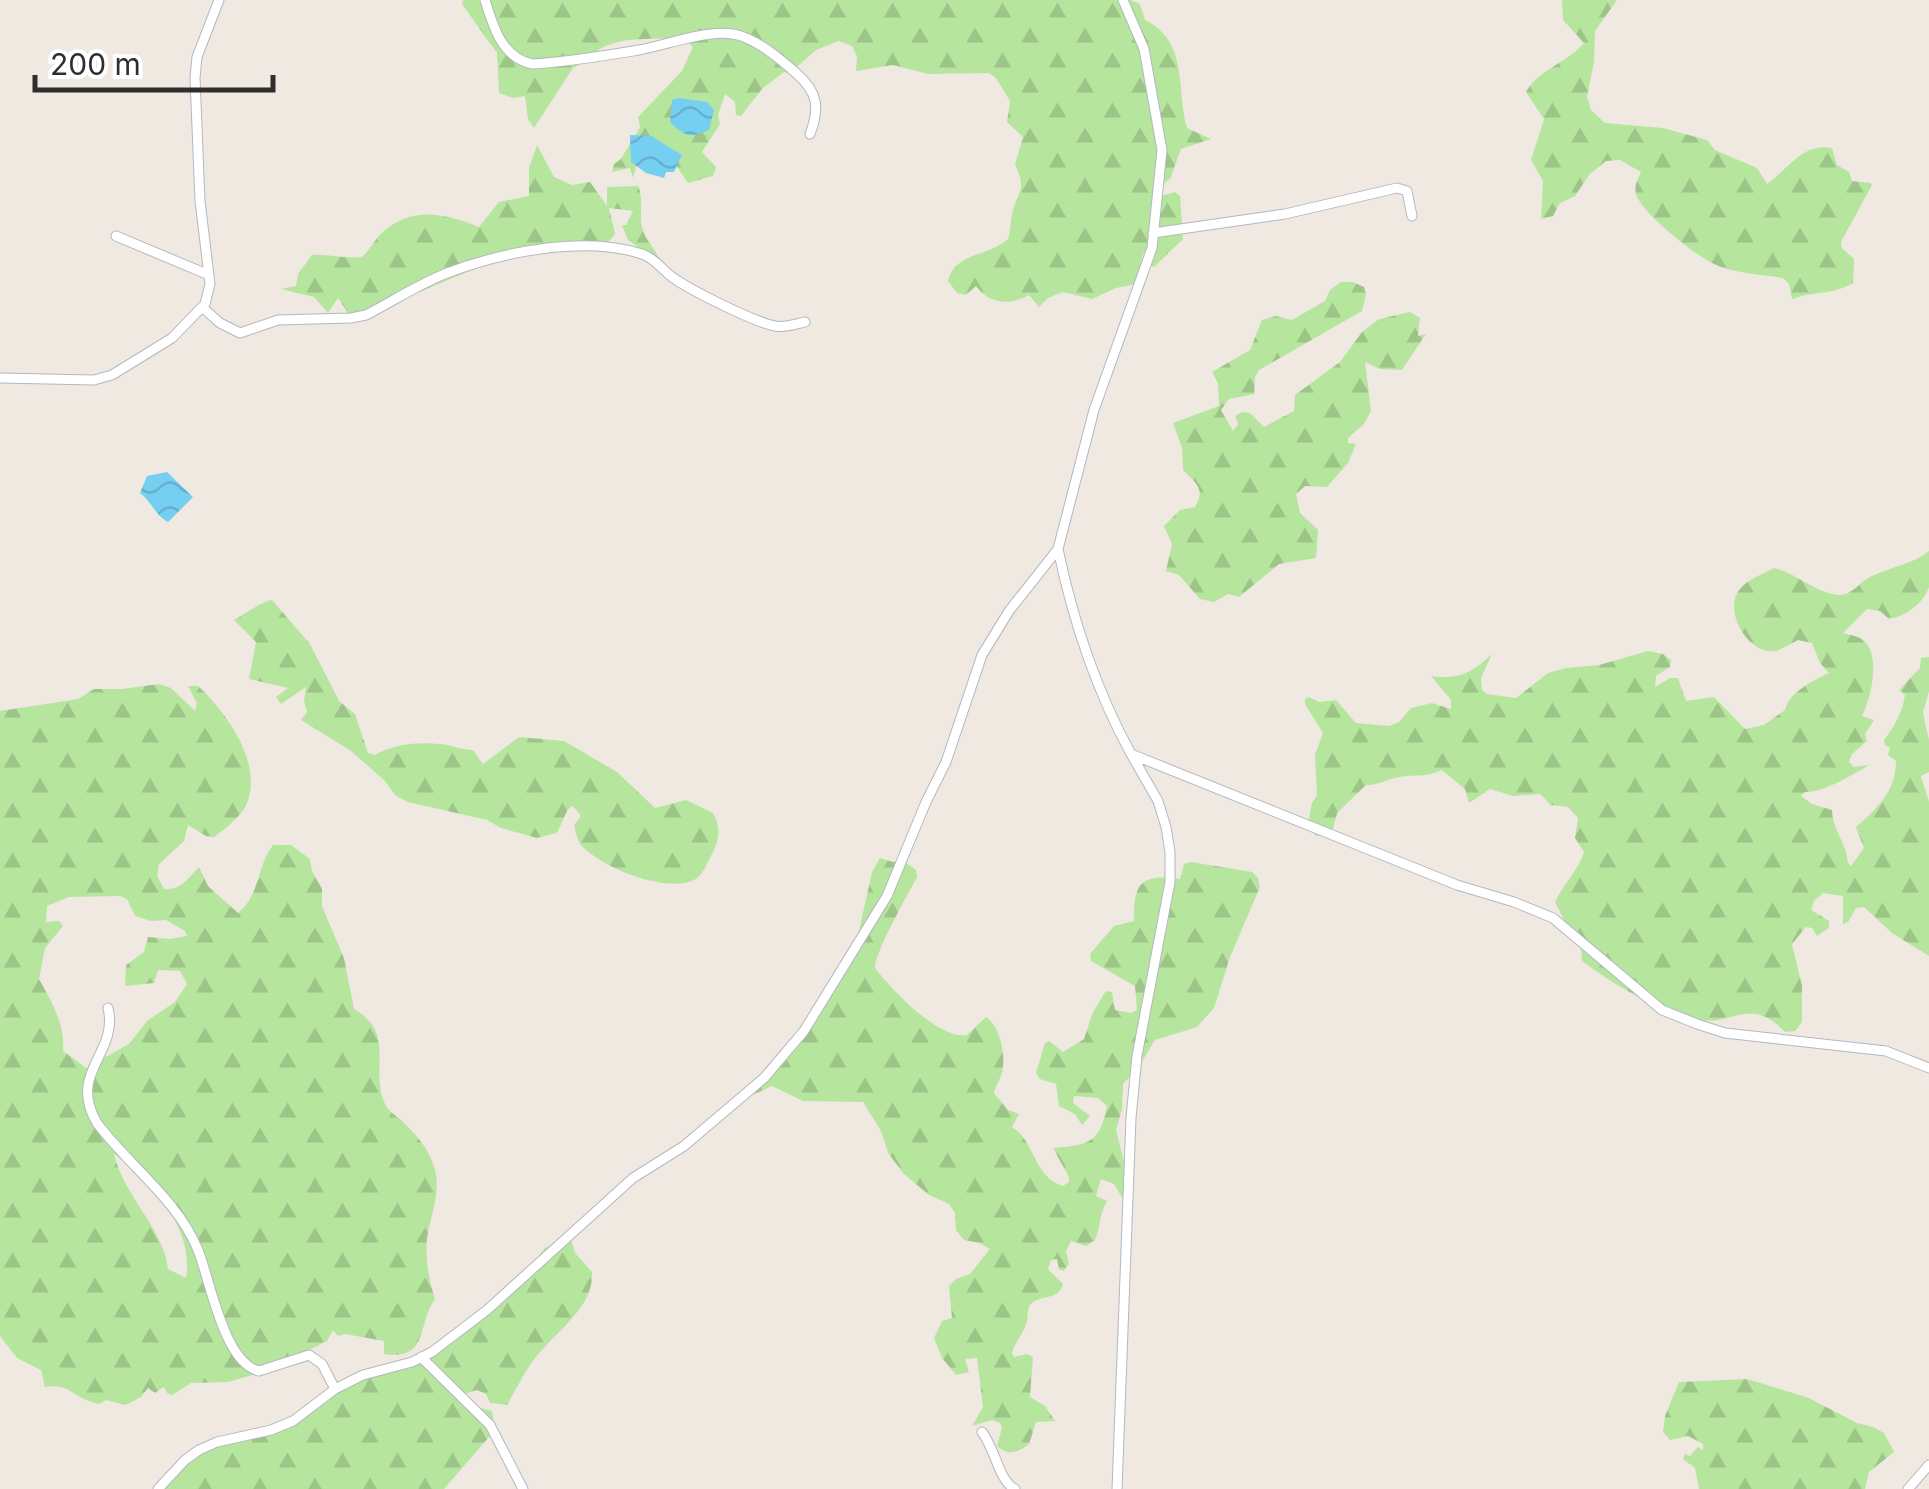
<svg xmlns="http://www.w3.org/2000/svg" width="1929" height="1489" viewBox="0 0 1929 1489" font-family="Inter,sans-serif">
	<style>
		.forest { fill: url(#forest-firs); fill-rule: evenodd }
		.water { fill: url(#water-waves) }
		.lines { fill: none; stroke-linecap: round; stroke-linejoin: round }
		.minor-casing { stroke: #b4b7c1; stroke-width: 11 }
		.minor { stroke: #fff; stroke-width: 9 }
	</style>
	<defs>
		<pattern id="forest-firs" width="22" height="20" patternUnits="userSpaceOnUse" patternTransform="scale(2.5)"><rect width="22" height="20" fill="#b6e59e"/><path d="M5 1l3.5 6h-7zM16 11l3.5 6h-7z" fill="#9dc588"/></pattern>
		<pattern id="water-waves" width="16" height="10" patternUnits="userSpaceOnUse" patternTransform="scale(2.5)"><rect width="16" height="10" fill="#75cff0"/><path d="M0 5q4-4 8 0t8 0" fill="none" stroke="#66b2ce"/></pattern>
	</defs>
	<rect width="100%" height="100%" fill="#efe9e1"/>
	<!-- forest -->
	<path class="forest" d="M463,0H1131L1140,4L1145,20C1189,42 1176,88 1187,128L1211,139L1181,149L1170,179L1153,191L1158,197L1175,192L1180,196L1183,239L1154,267L1151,266L1154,249L1151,246C1138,253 1141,269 1141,283L1116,288L1092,299L1063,292L1048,298L1039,307L1029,295C1008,306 990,304 976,286L966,295L957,293L948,281C955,252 988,257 1008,239C1011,230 1010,223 1012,214C1017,191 1028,191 1015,165L1023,137L1007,122L1010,101L996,78L989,73L928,74L893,65L856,71L857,56L852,46L839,41L816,50L790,73L784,72L762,89L741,116L736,115L735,102L725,94L718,115L720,124L702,152L716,167L713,176L688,183L676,165L639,157L633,178L630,168L612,172L614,164L621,159L640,127L638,117L682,71L693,47L682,37C655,41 624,35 600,49C589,55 584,63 573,68L534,128L528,119L525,96L513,98L499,93L497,53L462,4Z
		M1562,0H1617L1595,31L1594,62L1587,97L1591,110L1605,123L1663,128L1707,140L1715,150L1757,168L1767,184C1789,169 1802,142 1832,148L1837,165L1849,172L1852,181L1870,183L1872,185L1841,242L1842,248L1854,259L1853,283C1833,295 1813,291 1792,299L1789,284L1783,278C1761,274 1733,274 1712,263C1693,253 1642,214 1636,194C1634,185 1638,179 1641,172L1620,160L1606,161L1589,175L1575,196L1560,203L1553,216L1541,219L1543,181L1531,160L1544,119L1526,92C1539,69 1567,63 1584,43L1563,20Z
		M537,145L554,177L572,185L590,182L607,206V187L638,186C644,199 639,213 642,227C645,242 657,248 660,263L628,240L622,225H626L633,211L609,208L615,234L605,246L487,257L477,268L378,309L349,314L338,298L328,313L314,297L281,289L296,286L298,274L312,255C329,254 344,259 362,257C370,250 374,240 382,233C412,205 446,214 479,227L499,202L529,196V168Z
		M1341,282H1353L1364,287L1366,294L1362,311L1259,370L1255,377L1254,394L1229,399L1221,410L1233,431L1238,424L1235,416L1242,412L1250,413L1264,427L1294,411L1295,395L1340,362L1362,332L1379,319L1410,312L1420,318L1418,336L1426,334L1402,370L1380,369L1365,362L1371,411L1364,424L1348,438V443L1356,444L1348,463L1327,487L1305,486L1296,494L1300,513L1318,530L1316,558L1279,564L1239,597L1228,594L1214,602L1200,599L1179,575L1166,571L1172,544L1164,526L1180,510L1195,507C1206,489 1196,483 1183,470L1182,448L1173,423L1219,406L1218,383L1212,372L1250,350L1262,320L1276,316L1292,320L1325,301L1330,290Z
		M1929,551C1929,561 1929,578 1929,587C1923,604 1906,616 1889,619L1880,611L1867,609L1843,633C1850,635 1861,636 1866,643C1880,660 1871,698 1862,716L1874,720L1865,734L1867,741L1852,754L1849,762L1854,767L1869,765C1853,775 1822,793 1805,792L1801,796L1812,804L1832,810C1833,832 1846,841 1848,863L1851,866L1864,848L1856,827C1877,809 1896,791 1896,761L1888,755L1890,748L1885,745L1884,740C1895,726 1902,713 1905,695L1899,690L1920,668L1921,658L1929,657V691L1923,713L1929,740V772L1921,776L1929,802V956L1892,933L1864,907L1856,908L1848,922L1843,924V896L1823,893L1814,901L1811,910L1829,921V928L1817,936L1812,928L1806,927L1792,944L1802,986V1022L1795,1031L1785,1032C1747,993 1734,1029 1692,1019C1655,1010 1612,983 1582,961C1582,945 1578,941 1564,934L1565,922L1555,902C1563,884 1578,871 1584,852L1575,838L1578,818L1568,807L1551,805L1540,794L1513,796L1490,789L1469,803L1465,789L1442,770C1424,778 1417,774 1399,777C1387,779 1377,786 1366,785L1337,813L1333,829L1325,836H1316L1308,823L1312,803L1317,795L1315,755L1323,733L1305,704V699L1309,697L1319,702L1336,700L1356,723L1389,726L1399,722L1411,708L1432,703L1451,709V700L1431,676C1458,680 1472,673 1492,654L1481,678L1482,690L1487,694L1516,698L1548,673L1566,668L1599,665L1648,651L1663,654L1671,660L1670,667L1656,676L1655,687L1670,678H1678L1686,701L1714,697L1745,729L1764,725L1785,710C1789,692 1814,680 1829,673L1820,663L1812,643L1798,640C1792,643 1783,649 1776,651C1748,656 1722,610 1740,589C1748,579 1763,574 1774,568C1796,573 1817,594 1839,595C1853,595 1860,581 1872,576C1891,567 1913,564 1929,551Z
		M272,600L310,644L339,701L355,714L368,753L375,755C394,744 418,742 440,744C451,745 461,750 473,750L483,764L519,737L564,741L617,772L655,808L686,800L713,813C720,825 720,837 714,850C708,861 703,877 692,881C664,892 603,868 583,847C577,842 576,832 574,825L581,816L573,806L568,809L557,833L537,838L501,828L487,820L408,802L396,796L384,780L351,751L301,720L307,712L304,701L306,687L281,704L276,697L288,688L249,679L256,642L234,620C243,615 263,601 272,600Z
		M159,684L171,688L195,711L197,703L188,686H198C226,712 263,762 247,803C242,816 225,829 214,837L206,836L188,825L184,841L159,864L157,876L164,889C181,891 190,876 199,867L208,886L238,913C260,896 257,865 273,845H291L310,859L312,871L322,888V906L344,958L354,1009C397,1033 369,1069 385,1104C388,1111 395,1115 401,1120C416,1134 430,1150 435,1170C441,1193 430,1216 427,1239C425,1259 429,1280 435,1299C417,1324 429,1361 384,1354V1341L345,1334L338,1336L333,1330L327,1341L266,1371L228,1382L191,1383L172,1395L167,1393L164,1387L155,1393L148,1388L141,1397L126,1405L106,1400L99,1404C72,1399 72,1383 45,1387L41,1370L17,1358L0,1336V711L78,699L94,689H122ZM120,896L127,899L135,916L151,921L166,920L185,931L187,936L170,939L148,937L144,952L126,965L125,986L154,983L158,970L180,971L187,984L175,1002L147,1021L129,1044L86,1068L63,1051C65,1024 52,1002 39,979L45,948L63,926L59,921L46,922L47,906L69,897ZM114,1154C152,1177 195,1232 186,1278L168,1269C164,1229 123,1195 114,1154Z
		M880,858L893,862H905L916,870L917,877C908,894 874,954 875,968C891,989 939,1040 967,1035L986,1017C1001,1026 1008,1062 1000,1078C998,1083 995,1087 994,1093L1008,1110L1019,1114L1012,1127C1036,1142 1033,1177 1063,1186L1069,1182V1177L1053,1148C1087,1145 1100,1144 1107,1106L1098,1098L1074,1096L1073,1103L1090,1116L1082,1125L1075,1114L1059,1106L1056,1084L1040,1079L1036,1073L1045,1043L1049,1041L1063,1052L1084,1039L1093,1012L1106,991L1112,992L1115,1010L1131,1013L1137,1010L1135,986L1091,961L1090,954L1114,926L1134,921C1133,881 1143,874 1180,879L1184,864L1191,862L1252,872L1258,878L1260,887L1230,957L1214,1008L1197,1027L1155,1040L1138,1068L1123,1084L1122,1109L1116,1130L1126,1170L1125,1203L1114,1184L1101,1179L1096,1196L1107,1201C1099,1215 1101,1226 1095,1240L1086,1246L1071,1241L1066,1251L1069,1264L1064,1271L1059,1269L1057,1259L1051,1260L1048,1269L1063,1284C1058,1302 1040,1293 1030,1305C1027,1309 1028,1318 1027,1322C1024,1333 1015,1342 1012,1353L1014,1357L1027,1354L1033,1357L1030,1397L1045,1406L1055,1421L1036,1422L1029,1444C1018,1453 1008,1456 997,1446L1002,1428L1000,1423L992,1420L972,1426L983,1407L977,1358L965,1359L969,1372L956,1375L942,1358L934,1338L942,1321L952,1318L949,1286L956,1279L970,1274L990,1249L980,1243L964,1240L956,1230L955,1213L949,1204L929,1195L904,1174L888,1153L881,1131L863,1102L803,1101L772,1086L746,1098L787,1053L857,940L872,872Z
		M565,1239H571L575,1253L592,1272C594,1308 556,1331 536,1357C525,1370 516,1390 507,1405L490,1403L486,1394L477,1390L464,1394L462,1403L492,1411L495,1430L444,1489H154L200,1448L275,1428L331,1393L444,1342L450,1332L466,1326L473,1316L527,1270L545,1248Z
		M1747,1379L1809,1398L1857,1423L1873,1427L1884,1433L1894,1452L1869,1472L1865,1489H1699L1695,1468L1683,1459L1685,1454L1690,1456L1698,1447L1703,1450V1444L1688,1436L1670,1440L1663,1432L1665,1416L1679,1382Z"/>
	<!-- water -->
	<path class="water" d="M679,98L707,102L714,110L709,130C690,138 685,137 670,122L672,100Z
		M630,135L651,136L682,155L674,172H666L664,178L646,173L631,162Z
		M167,472L193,497L168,522C155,515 152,502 140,493L147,476Z"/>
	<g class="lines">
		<!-- minor casing -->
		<g class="minor-casing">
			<path id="minor" d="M485,0C493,26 502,58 532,64C568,62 603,56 639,50C668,45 708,28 738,35C759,41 780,59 796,73C818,92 820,108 810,134
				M1153,233L1285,214L1397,188L1407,191L1412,216
				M116,236L209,275
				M203,308L220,323L240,333L278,320L351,318L366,315C393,301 419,284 447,273C502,252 585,235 642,254C654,258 662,269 672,277C690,290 754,322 775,326C785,328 796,324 805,322
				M0,378L94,380L112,375L172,338L205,304L210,284L200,201L195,78L197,57L219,0
				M1058,549C1073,621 1096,690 1131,754L1457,885L1514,902L1553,918L1662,1010L1697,1024L1725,1033L1886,1051L1929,1068
				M108,1008C119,1054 67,1072 97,1123C129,1166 177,1199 198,1250C210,1280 224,1363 259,1371L309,1355L322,1364L335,1389
				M421,1357L490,1425L523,1489
				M982,1432C996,1450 998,1480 1015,1489
				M158,1489L185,1460L199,1450L217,1442L271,1430L293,1421L335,1389L363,1375L412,1362L432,1352L487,1310L633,1178L684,1146L764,1078L804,1031L887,896L926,802L946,762L982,655L1009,611L1058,549L1094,410L1152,248L1162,150L1144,49L1123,0
				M1117,1489L1131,1118L1137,1056L1170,882V852L1166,827L1158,801L1131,754
				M1908,1489L1929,1465"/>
		</g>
		<!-- minor -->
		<use href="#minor" class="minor"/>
	</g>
	<!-- scale -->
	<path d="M35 75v15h238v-15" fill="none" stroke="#2e2e2e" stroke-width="5"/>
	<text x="50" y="75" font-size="30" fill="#2e2e2e" stroke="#ffffff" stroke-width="8" paint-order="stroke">200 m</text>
</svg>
